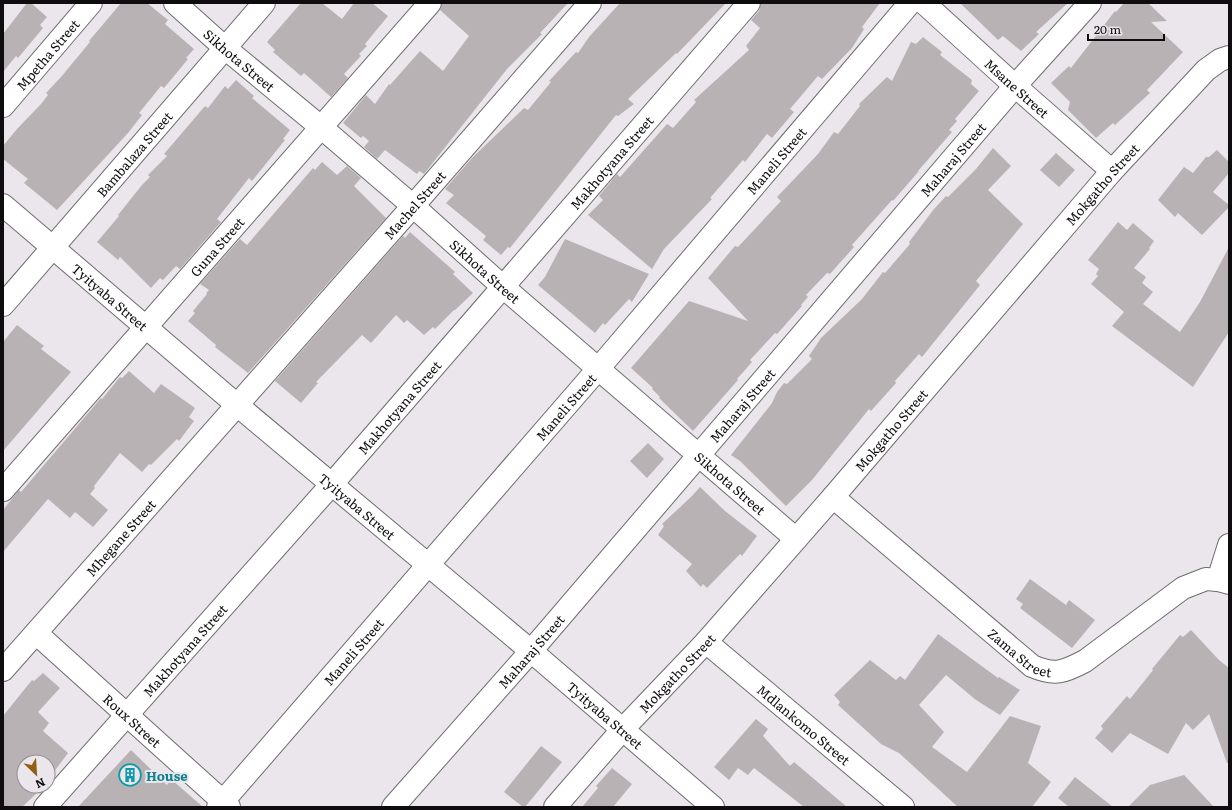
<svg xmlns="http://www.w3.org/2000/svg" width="1232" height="810" viewBox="0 0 1232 810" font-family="Literata,serif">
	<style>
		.building { fill: #b9b2b5 }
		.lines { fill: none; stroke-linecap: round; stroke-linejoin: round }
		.street-casing { stroke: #6f6b6f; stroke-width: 24 }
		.street { stroke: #fff; stroke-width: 22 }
		.labels { text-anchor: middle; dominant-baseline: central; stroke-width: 4; stroke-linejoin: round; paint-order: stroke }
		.street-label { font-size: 13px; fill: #0e0c0e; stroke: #ebe6eb }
		.culture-label { font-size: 13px; font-weight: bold; fill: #0d838f; stroke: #ebe6eb; text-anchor: start }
	</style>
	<rect width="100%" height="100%" fill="#ebe6eb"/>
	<!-- building -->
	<path class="building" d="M27,3H31L47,17L40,25L43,28L18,58L16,56L3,72V34Z
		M121,3H147L168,20L165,24L194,49L186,58L188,59L179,70L164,88L161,86L139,113L142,115L128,133L57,210L24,183L28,179L3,159V146L17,129L41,104L48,95L46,93L61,77L90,42L89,41Z
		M301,3H322L342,19L354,3H372L388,16L365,44L367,46L359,54L361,56L344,74L348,78L331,97L304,73L301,76L273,52L275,50L267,42Z
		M442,3H568L540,33L542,34L507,69L424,174L419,171L417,174L385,150L377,159L364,147L369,141L363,136L361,138L343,123L366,95L375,104L389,84L390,85L420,51L443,71L469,36L440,10Z
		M620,3H726L677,54L676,53L628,99L634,104L618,116L616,115L510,248L508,247L501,255L483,240L486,236L446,203L454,195L445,189L472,158L524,108L528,110L551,82L549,81L576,52L578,53L589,37Z
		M761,3H880L862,27L864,29L852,48L822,79L818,76L790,109L794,112L772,138L767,134L745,162L743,160L710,198L712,199L664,249L652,269L588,215L603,200L599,196L617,174L620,177L667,124L673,128L696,102L694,100L749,50L746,46L760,28L751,20L759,11Z
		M960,3H1068L1036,32L1039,34L1021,51L1003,36L998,40Z
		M1124,3H1148L1167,21L1151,22L1183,52L1147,90L1150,93L1115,125L1113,123L1096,138L1068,110L1070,102L1051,83L1069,66L1071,68L1115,11L1116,12Z
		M923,37L942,52L940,55L972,80L971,84L979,91L955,119L957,121L949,130L952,132L918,171H919L893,201L892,200L852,245L854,247L830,274L827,273L806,295L808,297L801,305L802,306L777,334L775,333L750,360L752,362L737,379L738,380L693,431L659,398L660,397L652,389L653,388L631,368L689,301L748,321L708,278L735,246L738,247L781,201L777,197L818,154L834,132L838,134L860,106L859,104L887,77L892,81L911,42L916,44Z
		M236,80L254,96L252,98L290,130L283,139L285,140L252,181L249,178L217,219L221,222L180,269L176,266L163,280L160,278L151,288L120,257L118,260L97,242L119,216L118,215L142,185L150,177L148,175L167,156L164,154L205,106L208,108L225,86L228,89Z
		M993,148L1011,166L988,190L1023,224L976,281L980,285L922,357L919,354L895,381L896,383L871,411L869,409L812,480L786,506L740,461L731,455L772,403L777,392L784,383L787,384L812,359L809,356L821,338L862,299L883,272L885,273L910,244L909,242L934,209L946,196L948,197L976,169Z
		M1217,150L1229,162V173L1213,192L1229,205V207L1202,235L1178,213L1175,217L1158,200L1184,167L1193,173L1206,157H1209Z
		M1056,153L1075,170L1059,187L1040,170Z
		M322,162L337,175L347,166L361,178L354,186L386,218L248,373L215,347L216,345L188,321L195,313L193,311L207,294L206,293L209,290L200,284L240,239L247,245L313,168L315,170Z
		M1118,222L1127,230L1133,223L1154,241L1149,248L1150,249L1134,268L1146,277L1142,283L1153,292L1143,304L1180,332L1200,302L1229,247V332L1193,387L1112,326L1124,312L1091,284L1098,276L1096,274L1099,269L1088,260Z
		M410,232L455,272L453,274L473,293L455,310H454L435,329L433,327L424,335L407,320L404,323L396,315L371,343L362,335L316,382L318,383L301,403L275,381L403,236L405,238Z
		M565,239L649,274L632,302L629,299L605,325L603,323L595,333L538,285L545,277Z
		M17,325L44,346L41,349L71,372L3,451V342Z
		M129,371L154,393L161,384L195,408L189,417L194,421L179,441L177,439L151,465L149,464L142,472L120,453L94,486L95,488L90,494L108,510L93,527L75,512L70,518L48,499L3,552V510L19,490L21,492L101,398L102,399L120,377L122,378Z
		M648,443L664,459L647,478L630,461Z
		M700,487L725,511L757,536L742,556L740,554L707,588L703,584L701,587L686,571L692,564L658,535L664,526L662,524L692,496Z
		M1030,579L1066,605L1069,600L1095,620L1072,648L1020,608L1023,604L1016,599Z
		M1191,630L1219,660L1229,668V763H1227L1209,714L1193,730L1186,723L1168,754L1130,733L1112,753L1095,738L1103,729L1101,726L1127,696L1130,699L1153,670L1152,669L1180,635L1183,637Z
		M938,634L998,678L999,677L1020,690L1000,715L976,700L946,675L919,705L944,732L932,747L967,772L1010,716L1041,726L1028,763L1051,782L1032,807H958L899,753L881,744L838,705L840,702L834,695L870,660L896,680L900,676L905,680Z
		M43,673L60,688L38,712L49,723L43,731L68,753L48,780V762H24V786H43L37,793L22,807H3V716L32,680L34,681Z
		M756,719L768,729L763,736L790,766L794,762L847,807H804L754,768L748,775L738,768L729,780L714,767Z
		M541,746L562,762L525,807H523L504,792Z
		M131,750L167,785L171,779L203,807H78Z
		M612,768L632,784L613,807H582L598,788L596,786Z
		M1184,775L1214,807H1128L1150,785Z
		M1075,777L1113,807H1069L1058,798Z"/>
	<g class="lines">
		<!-- street casing -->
		<g class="street-casing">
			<g id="street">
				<path id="s1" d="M175,3L225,48L322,128L413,206L502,286L796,539"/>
				<path id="s2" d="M924,3L1015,86L1112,171"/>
				<path id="s3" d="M3,106L91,3"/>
				<path id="s4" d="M3,205L237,405L531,651L713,807"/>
				<path id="s5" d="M3,305L264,3"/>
				<path id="s6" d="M3,490L430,3"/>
				<path id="s7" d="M833,497L1032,666C1055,676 1064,672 1085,661L1183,588L1206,579L1218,580L1229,583"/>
				<path d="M1218,580L1229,545"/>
				<path id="s8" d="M36,633L229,807"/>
				<path id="s9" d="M706,642L903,807"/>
				<path id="s10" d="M3,670L413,206L590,3"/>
				<path id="s11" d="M45,807L332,484L749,3"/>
				<path id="s12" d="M218,807L598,369L910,3"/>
				<path id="s13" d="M393,807L531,651L1015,86L1090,3"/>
				<path id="s14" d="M555,807L622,730L706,642L833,497L1112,171L1206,70L1220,60L1229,57"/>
			</g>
		</g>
		<!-- street -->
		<use href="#street" class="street"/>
	</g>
	<!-- icons -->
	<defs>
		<g id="building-ring" transform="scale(1.15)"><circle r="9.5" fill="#ebe6eb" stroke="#0f9aa8" stroke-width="1.5"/><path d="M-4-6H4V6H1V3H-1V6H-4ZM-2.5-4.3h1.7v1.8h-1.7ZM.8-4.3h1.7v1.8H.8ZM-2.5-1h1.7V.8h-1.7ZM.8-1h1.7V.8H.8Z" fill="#0f9aa8"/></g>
	</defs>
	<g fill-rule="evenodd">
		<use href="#building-ring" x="130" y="775"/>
	</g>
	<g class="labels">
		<!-- street labels -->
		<g class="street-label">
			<text stroke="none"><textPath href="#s3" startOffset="68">Mpetha Street</textPath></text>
			<text stroke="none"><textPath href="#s1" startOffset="86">Sikhota Street</textPath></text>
			<text stroke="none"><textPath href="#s2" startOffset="126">Msane Street</textPath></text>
			<text stroke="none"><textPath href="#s5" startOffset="200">Bambalaza Street</textPath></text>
			<text stroke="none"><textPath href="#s13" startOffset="856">Maharaj Street</textPath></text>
			<text stroke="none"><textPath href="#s12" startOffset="854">Maneli Street</textPath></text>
			<text stroke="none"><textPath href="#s11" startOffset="858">Makhotyana Street</textPath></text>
			<text stroke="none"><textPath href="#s14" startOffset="829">Mokgatho Street</textPath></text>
			<text stroke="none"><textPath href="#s10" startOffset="621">Machel Street</textPath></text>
			<text stroke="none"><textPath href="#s6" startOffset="324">Guna Street</textPath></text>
			<text stroke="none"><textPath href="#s1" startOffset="410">Sikhota Street</textPath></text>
			<text stroke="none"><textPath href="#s4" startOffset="141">Tyityaba Street</textPath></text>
			<text stroke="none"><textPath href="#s13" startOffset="532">Maharaj Street</textPath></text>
			<text stroke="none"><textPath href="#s11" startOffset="534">Makhotyana Street</textPath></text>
			<text stroke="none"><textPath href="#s12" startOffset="530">Maneli Street</textPath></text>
			<text stroke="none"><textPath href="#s14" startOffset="505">Mokgatho Street</textPath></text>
			<text stroke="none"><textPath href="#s1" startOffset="734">Sikhota Street</textPath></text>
			<text stroke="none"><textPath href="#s4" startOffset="465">Tyityaba Street</textPath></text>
			<text stroke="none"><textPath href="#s10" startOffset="177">Mhegane Street</textPath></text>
			<text stroke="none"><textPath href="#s7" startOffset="244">Zama Street</textPath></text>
			<text stroke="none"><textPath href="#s11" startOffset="210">Makhotyana Street</textPath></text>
			<text stroke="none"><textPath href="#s13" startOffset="208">Maharaj Street</textPath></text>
			<text stroke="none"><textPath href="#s12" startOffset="206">Maneli Street</textPath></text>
			<text stroke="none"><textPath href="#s14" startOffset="181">Mokgatho Street</textPath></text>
			<text stroke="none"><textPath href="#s4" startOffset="789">Tyityaba Street</textPath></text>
			<text stroke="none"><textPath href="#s8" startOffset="130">Roux Street</textPath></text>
			<text stroke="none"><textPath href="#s9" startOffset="128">Mdlankomo Street</textPath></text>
		</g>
		<!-- culture labels -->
		<g class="culture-label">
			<text x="146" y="775">House</text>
		</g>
	</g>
	<!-- border -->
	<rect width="1232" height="810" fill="none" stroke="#0e0c0e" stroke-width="8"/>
	<!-- north arrow -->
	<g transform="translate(36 774) rotate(155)"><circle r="19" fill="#ebe6eb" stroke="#938f93"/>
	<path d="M0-3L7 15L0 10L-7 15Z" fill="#945f15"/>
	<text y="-6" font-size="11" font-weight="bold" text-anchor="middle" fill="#0e0c0e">N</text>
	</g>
	<!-- scale -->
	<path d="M1088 34v6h76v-6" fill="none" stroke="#0e0c0e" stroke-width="2"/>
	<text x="1094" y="34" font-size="12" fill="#0e0c0e" stroke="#ebe6eb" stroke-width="3" paint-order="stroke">20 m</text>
</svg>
